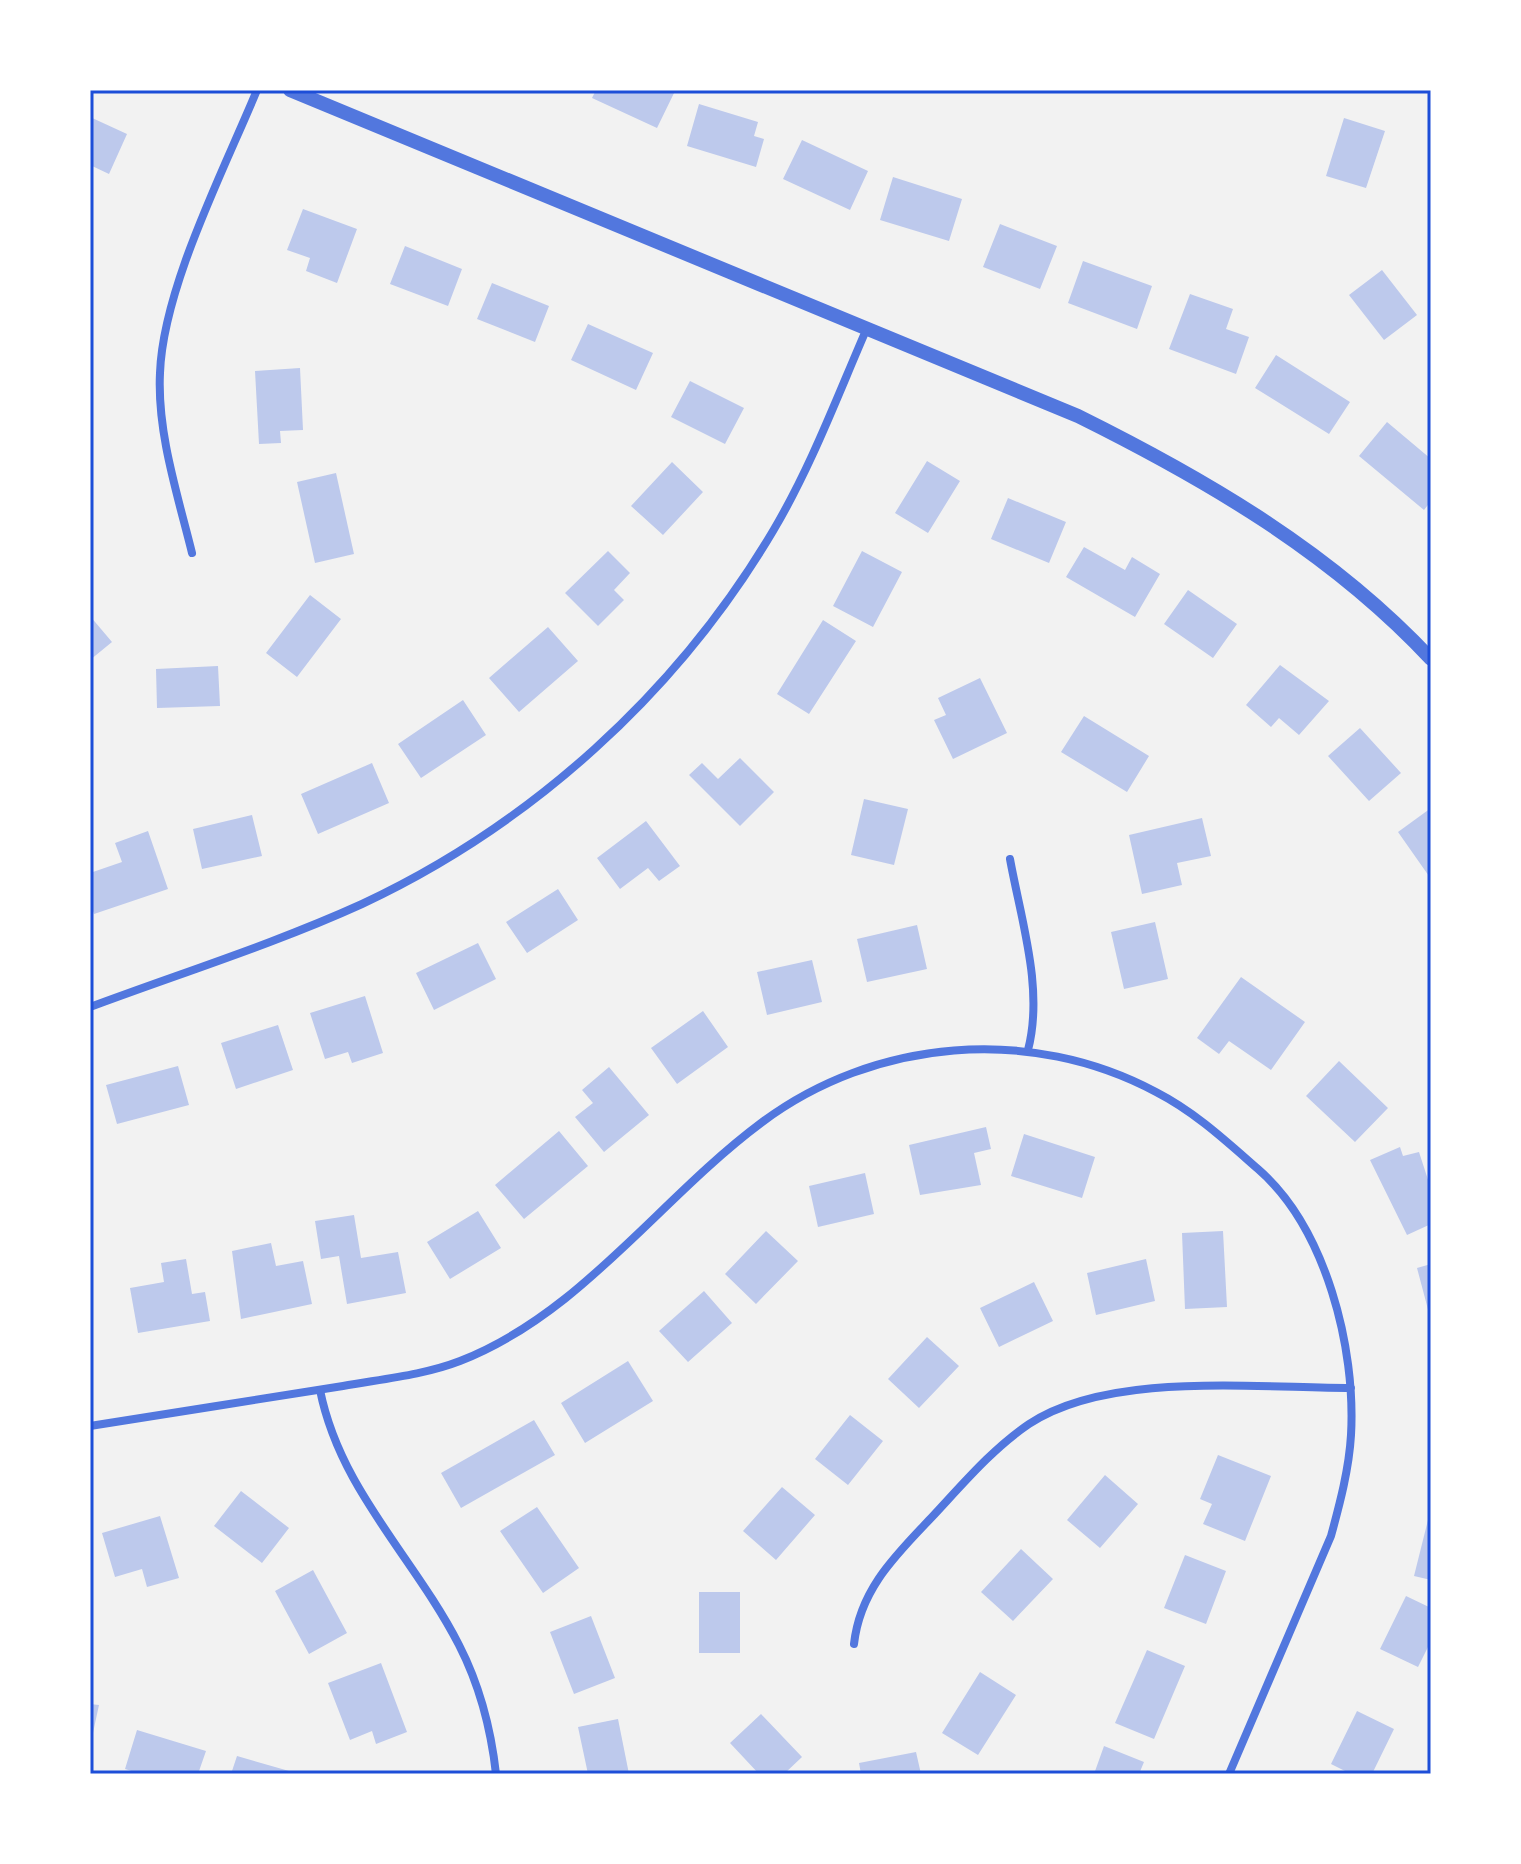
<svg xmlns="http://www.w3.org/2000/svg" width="1521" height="1864" viewBox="0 0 1521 1864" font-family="'Space Grotesk',sans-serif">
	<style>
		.building { fill: #bdc9ec }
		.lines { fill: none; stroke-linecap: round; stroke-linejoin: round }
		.minor { stroke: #5277de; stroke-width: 8 }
		.tertiary { stroke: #5277de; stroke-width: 14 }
		.neatline { fill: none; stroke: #1d4ed8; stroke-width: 3 }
	</style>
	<rect width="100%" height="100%" fill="#f2f2f2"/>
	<!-- building -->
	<path class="building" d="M596,90H672L675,91L657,128L592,98Z
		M699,104L758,122L754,136L764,139L756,167L687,146Z
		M90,117L127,134L109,174L90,165Z
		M1344,118L1385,131L1366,188L1326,176Z
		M802,140L868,171L850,210L783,179Z
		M893,177L962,199L949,241L880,220Z
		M303,209L357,229L337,283L306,271L310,258L287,250Z
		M1000,224L1057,246L1040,289L983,267Z
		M405,246L462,269L448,306L390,284Z
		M1083,261L1152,286L1137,329L1068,303Z
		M1382,270L1417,315L1384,340L1349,295Z
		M492,283L549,306L535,342L477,319Z
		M1190,294L1233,309L1226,329L1249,337L1236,374L1169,349Z
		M588,324L653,353L636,390L571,360Z
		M1276,355L1350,402L1329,434L1255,388Z
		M300,368L303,430L280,431L281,443L259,444L255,371Z
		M690,381L744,408L725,444L671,417Z
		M1387,422L1431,459V501L1424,510L1359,456Z
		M927,461L960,481L928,533L895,513Z
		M672,462L703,492L663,535L631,506Z
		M336,473L354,554L315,563L297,482Z
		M1008,498L1066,522L1049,563L991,539Z
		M1084,547L1125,570L1132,557L1160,574L1135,617L1066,577Z
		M608,551L630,573L614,590L624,600L598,626L565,593Z
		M862,551L902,572L873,627L833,606Z
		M1188,590L1237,624L1213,658L1164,624Z
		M310,595L341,619L297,677L266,653Z
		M90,616L112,642L90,660Z
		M823,620L856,641L809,714L777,694Z
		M548,627L578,661L519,712L489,678Z
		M1280,665L1329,701L1299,735L1279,718L1271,727L1246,705Z
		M218,666L220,706L157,708L156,669Z
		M980,678L1007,733L953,759L934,720L946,715L938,698Z
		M463,700L486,735L421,778L398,744Z
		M1084,716L1149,756L1127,792L1061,752Z
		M1360,728L1401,773L1369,801L1328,756Z
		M740,758L774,792L740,826L689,775L702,763L718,779Z
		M372,763L389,803L318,834L301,794Z
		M864,799L908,809L894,865L851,855Z
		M1431,808V879L1398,832Z
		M252,815L262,856L202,869L193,829Z
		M1202,818L1211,856L1177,863L1182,885L1142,894L1129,835Z
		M646,821L680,866L659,881L648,868L620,889L597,858Z
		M148,831L168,889L94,914L90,902V873L122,862L115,843Z
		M558,889L578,920L527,953L506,922Z
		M1155,922L1168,979L1124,989L1111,932Z
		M917,925L927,969L867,982L857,939Z
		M478,943L496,979L434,1010L416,973Z
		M812,960L822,1002L767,1015L757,972Z
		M1241,977L1305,1022L1271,1070L1229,1041L1219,1054L1197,1038Z
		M365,996L383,1053L352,1063L348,1052L325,1059L310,1013Z
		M703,1011L728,1047L677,1084L651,1048Z
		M278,1025L293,1070L236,1089L221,1043Z
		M1339,1061L1388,1108L1355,1142L1306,1096Z
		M178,1066L189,1105L117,1124L106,1085Z
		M609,1067L649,1115L604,1152L575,1117L593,1103L582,1090Z
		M986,1127L991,1149L974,1153L981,1185L920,1195L909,1145Z
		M559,1131L588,1166L524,1219L495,1185Z
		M1024,1134L1095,1157L1082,1198L1011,1176Z
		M1400,1147L1403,1156L1419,1152L1431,1189V1224L1407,1235L1370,1160Z
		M865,1173L874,1214L818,1227L809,1186Z
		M478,1211L501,1248L450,1279L427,1242Z
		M354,1215L361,1258L398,1252L406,1293L347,1304L339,1256L321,1259L315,1221Z
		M766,1231L798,1261L756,1304L725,1274Z
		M1223,1231L1227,1307L1185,1309L1182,1233Z
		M271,1243L276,1266L303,1261L312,1304L241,1319L232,1251Z
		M186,1259L192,1294L205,1292L210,1321L138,1333L130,1288L164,1282L161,1263Z
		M1146,1259L1155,1301L1096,1315L1087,1273Z
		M1431,1264V1317H1430L1417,1268Z
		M1034,1282L1053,1321L999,1347L980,1308Z
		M704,1291L732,1323L688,1362L659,1331Z
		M927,1337L959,1366L919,1408L888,1379Z
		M628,1361L653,1401L585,1443L561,1403Z
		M850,1415L883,1441L848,1485L815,1459Z
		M534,1420L555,1455L461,1508L441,1473Z
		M1218,1455L1271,1476L1245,1541L1203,1524L1212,1504L1200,1499Z
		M1105,1475L1138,1504L1100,1548L1067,1520Z
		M782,1487L815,1515L776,1560L743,1531Z
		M241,1491L289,1528L262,1563L214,1526Z
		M537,1507L579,1568L543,1593L500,1531Z
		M1431,1508V1580L1414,1576Z
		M160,1516L179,1578L147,1587L142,1569L115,1577L102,1533Z
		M1021,1549L1053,1579L1013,1621L981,1592Z
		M1185,1555L1226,1571L1206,1624L1164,1608Z
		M313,1570L347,1633L309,1654L275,1591Z
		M699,1592H740V1653H699Z
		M1406,1596L1431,1608V1641L1418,1667L1380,1649Z
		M591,1616L615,1678L574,1694L550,1632Z
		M1147,1650L1185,1666L1154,1739L1115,1723Z
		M381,1663L407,1732L376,1744L372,1731L350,1740L328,1683Z
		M980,1672L1016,1695L978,1755L942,1733Z
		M90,1704L99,1705L91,1742H90Z
		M1357,1711L1394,1729L1372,1774H1351L1331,1764Z
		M761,1714L802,1757L784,1774H759L730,1743Z
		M618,1719L629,1774H588L578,1727Z
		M137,1730L206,1751L198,1774H141L125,1769Z
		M1104,1746L1144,1762L1139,1774H1094Z
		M916,1752L921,1774H861L859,1763Z
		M237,1756L296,1773V1774H231Z"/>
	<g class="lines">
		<!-- minor -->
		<path class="minor" d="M192,553C178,496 157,433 160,373C163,288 224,170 257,90
			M1010,859C1021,920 1044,989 1028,1050
			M90,1007C181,973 274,944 362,904C531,825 677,693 773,531C811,467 837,397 867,328
			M320,1390C340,1490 414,1557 459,1645C480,1686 491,1729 496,1774
			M90,1426C174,1412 259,1400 343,1386C382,1379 424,1375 460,1361C581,1314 659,1199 761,1123C874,1038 1031,1025 1156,1092C1195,1112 1226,1141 1258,1169C1326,1228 1356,1348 1351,1435C1349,1469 1340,1503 1331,1536L1229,1774
			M854,1644C860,1589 896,1555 932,1517C962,1485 992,1449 1029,1424C1109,1371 1256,1388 1351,1388"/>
		<!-- tertiary -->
		<path class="tertiary" d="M290,90L1078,416C1207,480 1332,553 1431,659"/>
	</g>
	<!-- border -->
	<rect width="1521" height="1864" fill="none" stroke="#ffffff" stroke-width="184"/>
	<rect x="92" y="92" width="1337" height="1680" class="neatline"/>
</svg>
